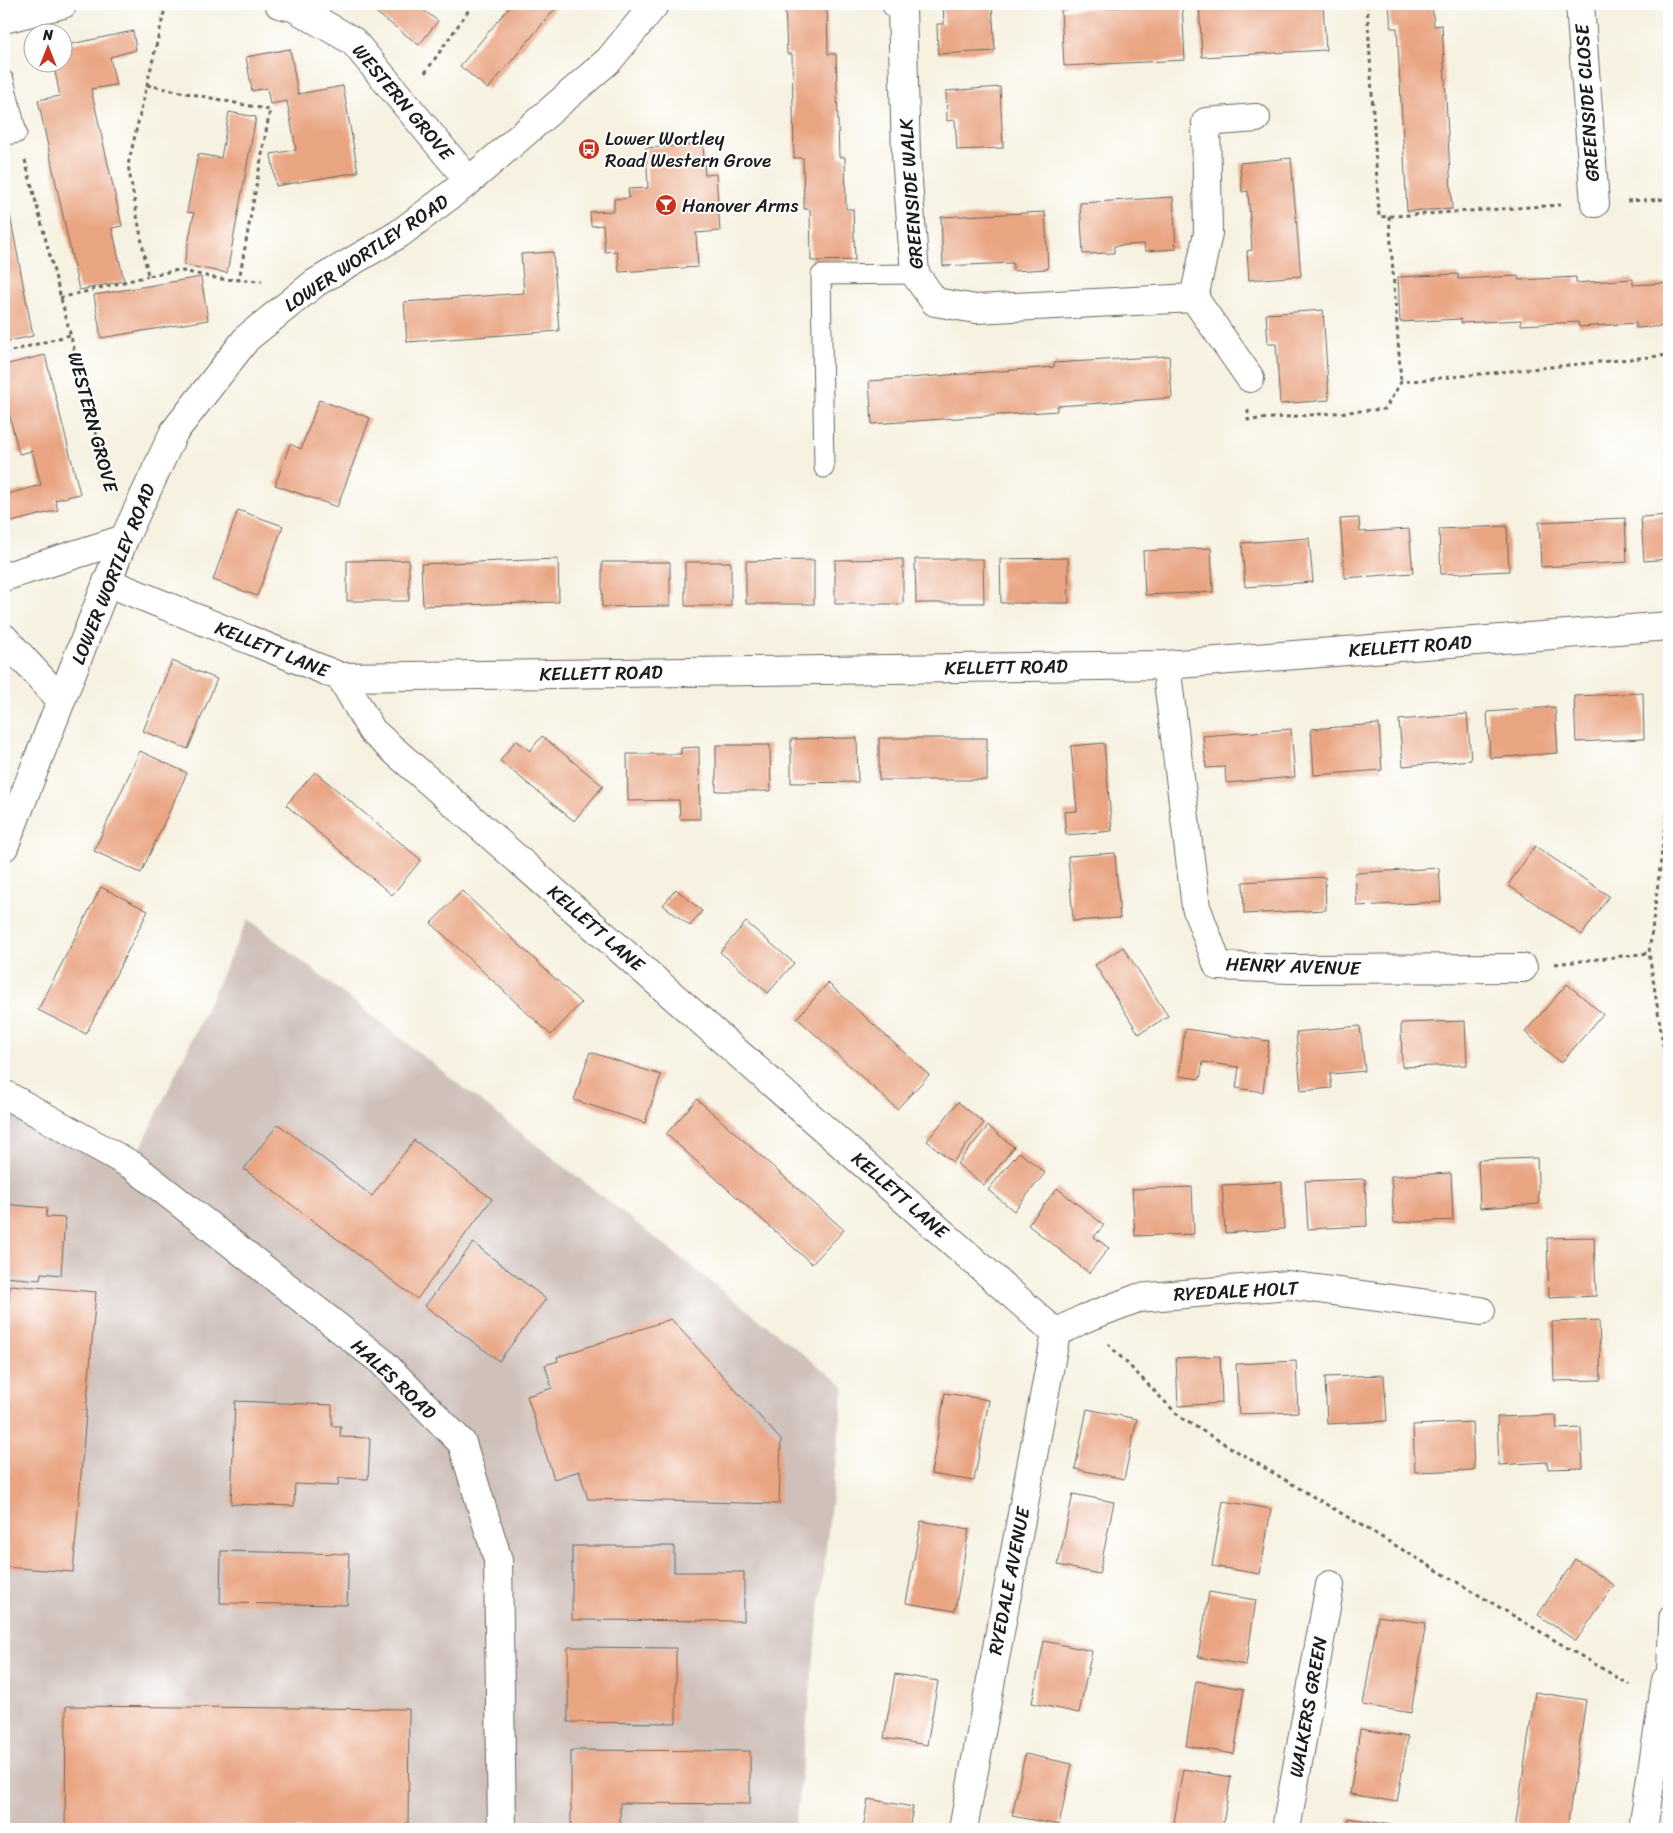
<svg xmlns="http://www.w3.org/2000/svg" width="1673" height="1833" viewBox="0 0 1673 1833" font-family="Sriracha,sans-serif">
	<style>
		.industrial { fill: #cfc0ba }
		.building { fill: #e9a482 }
		.lines { fill: none; stroke-linecap: round; stroke-linejoin: round }
		.service-casing { stroke: #686761; stroke-width: 21 }
		.minor-casing { stroke: #686761; stroke-width: 30 }
		.tertiary-casing { stroke: #686761; stroke-width: 30 }
		.path { stroke: #686761; stroke-width: 3; stroke-dasharray: 4 4; stroke-linecap: butt }
		.service { stroke: #fff; stroke-width: 19 }
		.minor { stroke: #fff; stroke-width: 28 }
		.tertiary { stroke: #fff; stroke-width: 28 }
		.labels { text-anchor: middle; dominant-baseline: central; stroke-width: 4; stroke-linejoin: round; paint-order: stroke }
		.street-label { font-size: 19px; fill: #1c1c1c; stroke: #fff }
		.poi-label { font-size: 19px; fill: #1c1c1c; stroke: #fff; text-anchor: start }
	</style>
	<rect width="100%" height="100%" fill="#fff"/>
	<filter id="ink" filterUnits="userSpaceOnUse"><feTurbulence type="fractalNoise" baseFrequency=".02" numOctaves="2"/><feDisplacementMap in="SourceGraphic" scale="10" xChannelSelector="R" yChannelSelector="G"/><feConvolveMatrix kernelMatrix="1 2 1 2 8 2 1 2 1" color-interpolation-filters="sRGB"/></filter>
	<filter id="wash" filterUnits="userSpaceOnUse"><feTurbulence type="fractalNoise" baseFrequency=".0096" numOctaves="4" result="noise"/><feDisplacementMap in="SourceGraphic" scale="20" xChannelSelector="R" yChannelSelector="G"/><feGaussianBlur stdDeviation="1.12" result="paint"/><feColorMatrix in="noise" values="0 0 0 0 0 0 0 0 0 0 0 0 0 0 0 0 0 1.4 0 .05"/><feComposite in="paint" operator="in"/></filter>
	<g filter="url(#wash)">
		<rect width="100%" height="100%" fill="#f6f1e0"/>
		<!-- industrial -->
		<path class="industrial" d="M248,919L844,1386L797,1810L794,1829H4V1094L133,1165Z"/>
		<g id="blocks">
			<!-- building -->
			<path class="building" d="M365,4H415L438,21L419,45Z
				M512,4H559L488,89L460,66Z
				M785,4H827L828,54H836L839,157H845L846,209H853L855,260L811,261L810,209H804L803,158H794L792,54H787Z
				M943,4H992L995,51L938,54L937,24H944Z
				M1182,4L1185,60L1064,66L1061,10Z
				M1199,4H1323L1326,50L1202,57Z
				M1389,4H1432L1434,26L1442,25L1452,209L1407,211L1397,28H1391Z
				M133,31L136,50L110,57L116,85L91,89L122,226L112,228L124,281L79,290L38,100L60,96L53,62H62V46Z
				M290,49L298,94L343,86L358,172L276,186L271,154L296,150L287,101L270,104L267,88L252,91L246,57Z
				M1000,87L1003,148L957,150L955,120L947,121L946,91Z
				M229,112L256,117L227,273L184,265L194,213L187,212L198,154L221,158Z
				M703,144L705,175L716,174L720,231L696,233L698,267L619,272L617,251L605,252L603,225L591,226L590,212L614,211V199L629,198L628,189L648,188L646,148Z
				M1291,158L1301,276L1249,280L1247,251L1252,250L1250,221L1248,191L1242,192L1240,163Z
				M4,194H6L33,336L4,342Z
				M1173,197L1176,249L1145,251L1144,244L1114,246V253L1083,254L1080,203Z
				M1045,212L1048,269L1013,271V263L943,266L941,217Z
				M553,252L559,331L407,342L404,302L524,293L521,254Z
				M1458,274V279L1518,276L1519,280L1576,277V283L1633,279V285L1669,283V326L1636,328V323L1579,327L1578,322L1521,325V320L1461,323V319L1400,322L1398,277Z
				M201,277L208,320L101,338L94,295Z
				M1323,310L1329,400L1280,404L1276,344H1268L1266,314Z
				M45,355L80,494L55,500L58,510L4,524V495L41,485L32,451L19,454L4,393V365Z
				M1169,356L1172,398L1057,406V411L872,424L869,381L1054,367V363Z
				M319,400L370,418L337,507L275,485L290,444L301,449Z
				M238,510L283,526L257,596L213,580Z
				M1669,515V559L1644,561L1641,517Z
				M1359,518L1360,532L1409,529L1413,573L1345,578L1340,519Z
				M1625,518L1627,562L1541,567L1539,522Z
				M1507,526L1509,571L1441,574L1439,529Z
				M1309,538L1313,582L1245,587L1242,543Z
				M1211,548L1213,592L1145,595L1143,551Z
				M1068,558L1069,603H1001L1000,559Z
				M558,559L559,602L423,606L421,564Z
				M903,559V604H835V560Z
				M915,559H983L984,603H916Z
				M409,560V601H347V561Z
				M814,560V604H746V561Z
				M602,562H670V606L602,607Z
				M685,562H731V606H685Z
				M172,661L217,679L188,749L143,731Z
				M1643,693L1644,739L1576,742L1574,696Z
				M1555,707L1558,753L1490,758L1487,712Z
				M1467,714L1471,760L1403,766L1399,720Z
				M1379,724L1382,770L1314,775L1311,729Z
				M1291,729L1295,777L1226,783L1225,767L1206,768L1203,736Z
				M542,736L603,786L574,821L500,761L516,740L530,751Z
				M857,738L858,782L791,783V739Z
				M879,738H987V780H879Z
				M1104,743L1112,831L1066,835L1064,812L1077,811L1071,746Z
				M716,745H770L771,791H716Z
				M699,747L700,819H680L679,800L628,801L627,754H681V748Z
				M140,751L187,773L141,873L94,851Z
				M315,772L421,860L392,895L286,805Z
				M1535,846L1609,896L1582,935L1508,885Z
				M1115,853L1120,918L1073,921L1068,856Z
				M1439,868L1441,902L1357,906L1355,873Z
				M1325,877L1326,910L1244,914L1243,882Z
				M101,887L148,911L86,1034L38,1010Z
				M676,889L702,911L690,926L663,905Z
				M462,891L581,1003L551,1035L431,923Z
				M746,922L794,963L768,993L720,952Z
				M1123,947L1168,1016L1139,1034L1095,965Z
				M828,983L929,1075L897,1109L797,1018Z
				M1567,984L1603,1014L1561,1063L1525,1032Z
				M1465,1021L1467,1065L1402,1067L1401,1023Z
				M1360,1026L1365,1071L1332,1074H1330L1332,1088L1301,1091L1296,1032Z
				M1185,1029L1269,1041L1263,1092L1236,1088L1239,1067L1203,1062L1200,1079L1179,1076Z
				M590,1052L661,1075L645,1123L574,1100Z
				M697,1099L844,1230L812,1264L666,1134Z
				M958,1102L984,1123L953,1162L927,1141Z
				M278,1124L372,1196L414,1140L492,1199L417,1299L244,1169Z
				M988,1126L1014,1147L984,1185L957,1164Z
				M1019,1152L1045,1173L1014,1211L988,1190Z
				M1537,1158L1539,1204L1480,1208L1478,1160Z
				M1451,1173L1453,1220L1394,1223L1391,1176Z
				M1365,1179L1367,1226L1308,1229L1305,1181Z
				M1282,1182L1284,1229L1225,1233L1222,1185Z
				M1192,1187L1194,1234L1135,1236L1132,1189Z
				M1057,1188L1104,1225L1094,1237L1109,1248L1089,1273L1028,1225Z
				M4,1204L47,1208L46,1217L65,1218L61,1275L41,1273L40,1280L4,1277Z
				M1594,1237L1596,1296L1549,1298L1547,1238Z
				M473,1243L546,1299L499,1361L425,1306Z
				M10,1285L96,1292L73,1572L4,1567V1365Z
				M671,1319L781,1440L779,1504L588,1499L579,1471L554,1479L527,1396L552,1388L545,1365L558,1361L557,1357Z
				M1599,1320L1601,1380L1554,1381L1552,1322Z
				M1220,1356L1222,1403L1178,1406L1176,1358Z
				M1296,1361L1298,1412L1239,1414L1236,1364Z
				M1384,1375L1387,1421L1327,1424L1325,1377Z
				M945,1393L989,1400L974,1481L931,1474Z
				M235,1401L332,1405V1426H341L340,1437L370,1438L368,1479L339,1478L338,1486L295,1484L294,1506L231,1504Z
				M1087,1409L1137,1419L1124,1479L1075,1469Z
				M1556,1415L1557,1429L1581,1428L1583,1468L1548,1469L1547,1462L1499,1465L1497,1417Z
				M1472,1422L1474,1470L1415,1472L1413,1425Z
				M1073,1494L1114,1502L1099,1574L1058,1565Z
				M1223,1501L1271,1509L1260,1574L1212,1566Z
				M921,1521L969,1529L955,1611L906,1603Z
				M572,1546H674V1572H744V1621L572,1620Z
				M221,1551L349,1554L347,1605L220,1603Z
				M1575,1559L1614,1585L1576,1641L1538,1615Z
				M1209,1592L1256,1600L1246,1665L1198,1657Z
				M1378,1616L1426,1623L1411,1713L1363,1705Z
				M1044,1641L1092,1651L1079,1713L1032,1703Z
				M568,1647L676,1648V1723L568,1722Z
				M895,1674L938,1681L927,1745L884,1738Z
				M1196,1681L1244,1689L1234,1754L1186,1746Z
				M1535,1692L1586,1700L1567,1829H1515Z
				M66,1706L409,1709L408,1829H65Z
				M1360,1729L1408,1737L1397,1802L1350,1794Z
				M571,1750L750,1751V1804L620,1803V1829H571Z
				M1025,1754L1072,1764L1059,1825L1012,1816Z
				M1183,1769L1231,1777L1222,1829H1173Z
				M868,1799L913,1807L909,1829H863Z
				M1349,1818L1397,1826L1396,1829H1347Z"/>
		</g>
	</g>
	<g filter="url(#ink)">
		<use href="#blocks" fill-opacity="0" stroke="#686761" stroke-width="1"/>
		<g class="lines">
			<!-- service casing -->
			<g class="service-casing">
				<path id="service" d="M4,80L17,133L4,135
					M824,468L821,275L915,274
					M1666,1680L1669,1616"/>
			</g>
			<!-- minor casing -->
			<g class="minor-casing">
				<path id="minor" d="M279,4L293,7L353,41L469,181
					M896,4L902,9L906,155L915,274L935,302L976,309L1194,298L1208,233L1206,122L1256,118
					M1580,4L1595,203
					M4,19L63,4
					M1194,298L1250,378
					M4,577L124,539
					M107,582L341,677L372,731L1056,1333
					M4,638L61,700
					M1166,665L1196,907L1218,966L1289,969L1523,968
					M341,677L1166,665L1669,626
					M4,1094L133,1166L381,1361L462,1443L498,1560L502,1829
					M1056,1333L1083,1319L1138,1298L1288,1285L1481,1311
					M963,1829L1056,1333
					M1286,1829L1330,1585
					M1643,1829L1666,1680L1669,1681"/>
			</g>
			<!-- tertiary casing -->
			<g class="tertiary-casing">
				<path id="tertiary" d="M4,847L124,539L174,432L247,338L315,283L399,234L469,181L609,60L655,4"/>
			</g>
			<!-- path -->
			<path class="path" d="M166,4L128,165L148,276L178,270L220,279L262,281
				M1367,4L1379,217L1561,205
				M425,73L473,4
				M147,85L270,110L239,280
				M25,160L110,487
				M1627,201L1669,199
				M1389,216L1401,382
				M60,298L148,276
				M4,353L70,335
				M1248,410V420L1385,409L1401,382L1669,355
				M1669,797L1649,953L1669,1083
				M1555,964L1649,953
				M1108,1344L1181,1418L1630,1685"/>
			<!-- service -->
			<use href="#service" class="service"/>
			<!-- minor -->
			<use href="#minor" class="minor"/>
			<!-- tertiary -->
			<use href="#tertiary" class="tertiary"/>
		</g>
	</g>
	<!-- icons -->
	<defs>
		<g id="bus-disc" transform="scale(1.125)"><circle r="9.5" fill="#c8321e" stroke="#fff"/><path d="M-5-6H5V4H4V6H2V4H-2V6H-4V4H-5ZM-3.5-4V0h7V-4ZM-3.5 1.2v1.5H-2V1.2ZM2 1.2v1.5H3.5V1.2Z" fill="#fff"/></g>
		<g id="bar-disc" transform="scale(1.125)"><circle r="9.5" fill="#c8321e" stroke="#fff"/><path d="M-6-5H6L.8 .8V4.5H3.5V6h-7V4.5H-.8V.8Z" fill="#fff"/></g>
	</defs>
	<g fill-rule="evenodd">
		<use href="#bus-disc" x="589" y="149"/>
		<use href="#bar-disc" x="666" y="205"/>
	</g>
	<g class="labels">
		<!-- street labels -->
		<g class="street-label">
			<text transform="translate(403 102) rotate(50)">WESTERN GROVE</text>
			<text transform="translate(1587 103) rotate(-94)">GREENSIDE CLOSE</text>
			<text transform="translate(911 194) rotate(-94)">GREENSIDE WALK</text>
			<text transform="translate(366 253) rotate(-34)">LOWER WORTLEY ROAD</text>
			<text transform="translate(93 422) rotate(75)">WESTERN GROVE</text>
			<text transform="translate(113 574) rotate(-68)">LOWER WORTLEY ROAD</text>
			<text transform="translate(1410 646) rotate(-4)">KELLETT ROAD</text>
			<text transform="translate(272 649) rotate(22)">KELLETT LANE</text>
			<text transform="translate(1006 667) rotate(-1)">KELLETT ROAD</text>
			<text transform="translate(601 673) rotate(-1)">KELLETT ROAD</text>
			<text transform="translate(596 928) rotate(41)">KELLETT LANE</text>
			<text transform="translate(1293 966) rotate(2)">HENRY AVENUE</text>
			<text transform="translate(900 1195) rotate(41)">KELLETT LANE</text>
			<text transform="translate(1236 1291) rotate(-3)">RYEDALE HOLT</text>
			<text transform="translate(394 1379) rotate(43)">HALES ROAD</text>
			<text transform="translate(1009 1581) rotate(-79)">RYEDALE AVENUE</text>
			<text transform="translate(1308 1707) rotate(-80)">WALKERS GREEN</text>
		</g>
		<!-- poi labels -->
		<g class="poi-label">
			<text x="605" y="138">Lower Wortley<tspan x="605" dy="22">Road Western Grove</tspan></text>
			<text x="682" y="205">Hanover Arms</text>
		</g>
	</g>
	<!-- margin -->
	<rect width="1673" height="1833" fill="none" stroke="#fff" stroke-width="20"/>
	<!-- north arrow -->
	<g transform="translate(48 48)"><circle r="24" fill="#ffffff" stroke="#a4a4a4"/>
	<path d="M0-4L9 19L0 12L-9 19Z" fill="#c8321e"/>
	<text y="-8" font-size="14" font-weight="bold" text-anchor="middle" fill="#1c1c1c">N</text>
	</g>
</svg>
